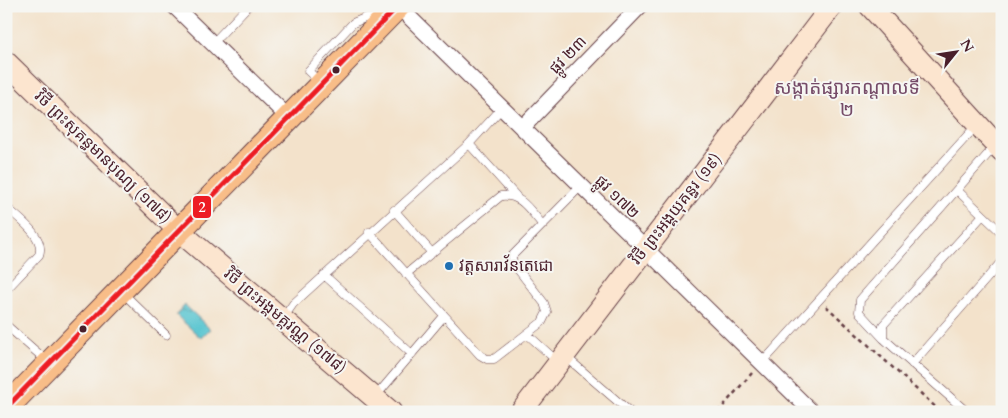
<svg xmlns="http://www.w3.org/2000/svg" width="1008" height="418" viewBox="0 0 1008 418" font-family="Cardo,'Noto Sans Khmer',serif">
	<style>
		.water { fill: url(#water-ripples); stroke: #51727e }
		.lines { fill: none; stroke-linecap: round; stroke-linejoin: round }
		.lane-casing { stroke: #633c43; stroke-width: 9 }
		.street-casing { stroke: #633c43; stroke-width: 17 }
		.secondary-casing { stroke: #633c43; stroke-width: 23 }
		.primary-casing { stroke: #633c43; stroke-width: 26 }
		.path { stroke: #633c43; stroke-width: 2.5; stroke-dasharray: 4 4; stroke-linecap: butt }
		.lane { stroke: #fff; stroke-width: 8 }
		.street { stroke: #fff; stroke-width: 15 }
		.secondary { stroke: #fce5cf; stroke-width: 21 }
		.primary { stroke: #f8bd88; stroke-width: 24 }
		.bus-1-casing { stroke: #f6f6f2; stroke-width: 9 }
		.bus-1 { stroke: #ed1b24; stroke-width: 5 }
		.bus-dot { fill: #4a1f2b; stroke: #f6f6f2; stroke-width: 2 }
		.poi-dot { fill: #1f6fb2; stroke: #f6f6f2; stroke-width: 2 }
		.labels { text-anchor: middle; dominant-baseline: central; stroke-width: 4; stroke-linejoin: round; paint-order: stroke }
		.street-label { font-size: 16px; fill: #4a1f2b; stroke: #f6f6f2 }
		.poi-label { font-size: 16px; fill: #4a1f2b; stroke: #f6f6f2; text-anchor: start }
		.quarter-label { font-size: 19px; fill: #754b68; stroke: #f6f6f2 }
		.line-badge { stroke: #f6f6f2; stroke-width: 2 }
		.badge-label { font-size: 14px; text-anchor: middle; font-weight: bold; fill: #fff }
	</style>
	<defs>
		<pattern id="water-ripples" width="26" height="14" patternUnits="userSpaceOnUse" patternTransform="scale(1.25)"><rect width="26" height="14" fill="#58c5d0"/><path d="M2 4q2-2 4 0t4 0M15 11q2-2 4 0t4 0" fill="none" stroke="#4b9fa9"/></pattern>
	</defs>
	<rect width="100%" height="100%" fill="#f6f6f2"/>
	<filter id="ink" filterUnits="userSpaceOnUse"><feTurbulence type="fractalNoise" baseFrequency=".02" numOctaves="2"/><feDisplacementMap in="SourceGraphic" scale="10" xChannelSelector="R" yChannelSelector="G"/><feConvolveMatrix kernelMatrix="1 2 1 2 8 2 1 2 1" color-interpolation-filters="sRGB"/></filter>
	<filter id="wash" filterUnits="userSpaceOnUse"><feTurbulence type="fractalNoise" baseFrequency=".0096" numOctaves="4" result="noise"/><feDisplacementMap in="SourceGraphic" scale="20" xChannelSelector="R" yChannelSelector="G"/><feGaussianBlur stdDeviation="1.12" result="paint"/><feColorMatrix in="noise" values="0 0 0 0 0 0 0 0 0 0 0 0 0 0 0 0 0 1.4 0 .05"/><feComposite in="paint" operator="in"/></filter>
	<g filter="url(#wash)">
		<rect width="100%" height="100%" fill="#f3e2cb"/>
		<!-- water -->
		<path class="water" d="M185,305L210,329L201,338L176,315Z"/>
	</g>
	<g filter="url(#ink)">
		<g class="lines">
			<!-- lane casing -->
			<g class="lane-casing">
				<path id="lane" d="M212,44L248,6
					M320,82L308,71L353,23L374,14L381,17
					M469,144L516,196
					M957,190L983,215L883,325V338L967,412
					M6,207C18,218 46,237 39,255L6,290
					M394,210L432,253
					M983,215L1002,233
					M369,232L480,355L487,359H494L542,322L547,312L544,303L513,263L512,256L581,186
					M406,274L501,196C521,193 530,211 542,224
					M324,275L412,354
					M122,292L166,335
					M284,317L293,304L469,144L502,108
					M6,325L48,362
					M527,334L558,362
					M883,338L859,312L860,300L995,146
					M565,356L630,412
					M762,363L976,126
					M912,364L1002,261
					M376,396L444,316"/>
			</g>
			<!-- street casing -->
			<g class="street-casing">
				<path id="street" d="M174,6L289,118
					M398,6L812,412
					M522,128L640,6"/>
			</g>
			<!-- secondary casing -->
			<g class="secondary-casing">
				<path id="secondary" d="M870,6L1002,151
					M6,62L179,231L391,412
					M521,412L832,6"/>
			</g>
			<!-- primary casing -->
			<g class="primary-casing">
				<path id="primary" d="M6,408L398,6"/>
			</g>
			<!-- path -->
			<path class="path" d="M826,306L941,412
				M718,412L752,373"/>
			<!-- lane -->
			<use href="#lane" class="lane"/>
			<!-- street -->
			<use href="#street" class="street"/>
			<!-- secondary -->
			<use href="#secondary" class="secondary"/>
			<!-- primary -->
			<use href="#primary" class="primary"/>
			<!-- bus-1 casing -->
			<g class="bus-1-casing">
				<path id="bus-1" d="M6,408L398,6"/>
			</g>
			<!-- bus-1 -->
			<use href="#bus-1" class="bus-1"/>
		</g>
	</g>
	<!-- markers -->
	<g class="bus-dot">
		<circle cx="336" cy="70" r="4.5"/>
		<circle cx="83" cy="329" r="4.5"/>
	</g>
	<circle class="poi-dot" cx="449" cy="266" r="5"/>
	<g class="labels">
		<!-- street labels -->
		<g class="street-label">
			<text transform="translate(568 55) rotate(-46)">ផ្លូវ ២៣</text>
			<text transform="translate(103 157) rotate(44)">វិថី ព្រះសុគន្ធមានបុណ្យ (១៧៨)</text>
			<text transform="translate(617 197) rotate(44)">ផ្លូវ ១៧២</text>
			<text transform="translate(676 209) rotate(-52)">វិថី ព្រះអង្គយុគន្ធរ (១៩)</text>
			<text transform="translate(285 321) rotate(40)">វិថី ព្រះអង្គមគ្គវណ្ណ (១៧៨)</text>
		</g>
		<!-- poi labels -->
		<g class="poi-label">
			<text x="459" y="266">វត្តសារាវ័នតេជោ</text>
		</g>
		<!-- quarter labels -->
		<g class="quarter-label">
			<text x="847" y="88">សង្កាត់ផ្សារកណ្ដាលទី<tspan x="847" dy="22">២</tspan></text>
		</g>
	</g>
	<rect class="line-badge" x="192" y="195" width="20" height="24" rx="5" fill="#ed1b24"/>
	<g class="badge-label">
		<text x="202" y="212">2</text>
	</g>
	<!-- margin -->
	<rect width="1008" height="418" fill="none" stroke="#f6f6f2" stroke-width="25"/>
	<!-- north arrow -->
	<g transform="translate(956 52) rotate(60)" stroke="#f6f6f2" stroke-width="4" paint-order="stroke">
	<path d="M0-4L9 19L0 12L-9 19Z" fill="#4a1f2b"/>
	<text y="-8" font-size="14" font-weight="bold" text-anchor="middle" fill="#4a1f2b">N</text>
	</g>
</svg>
